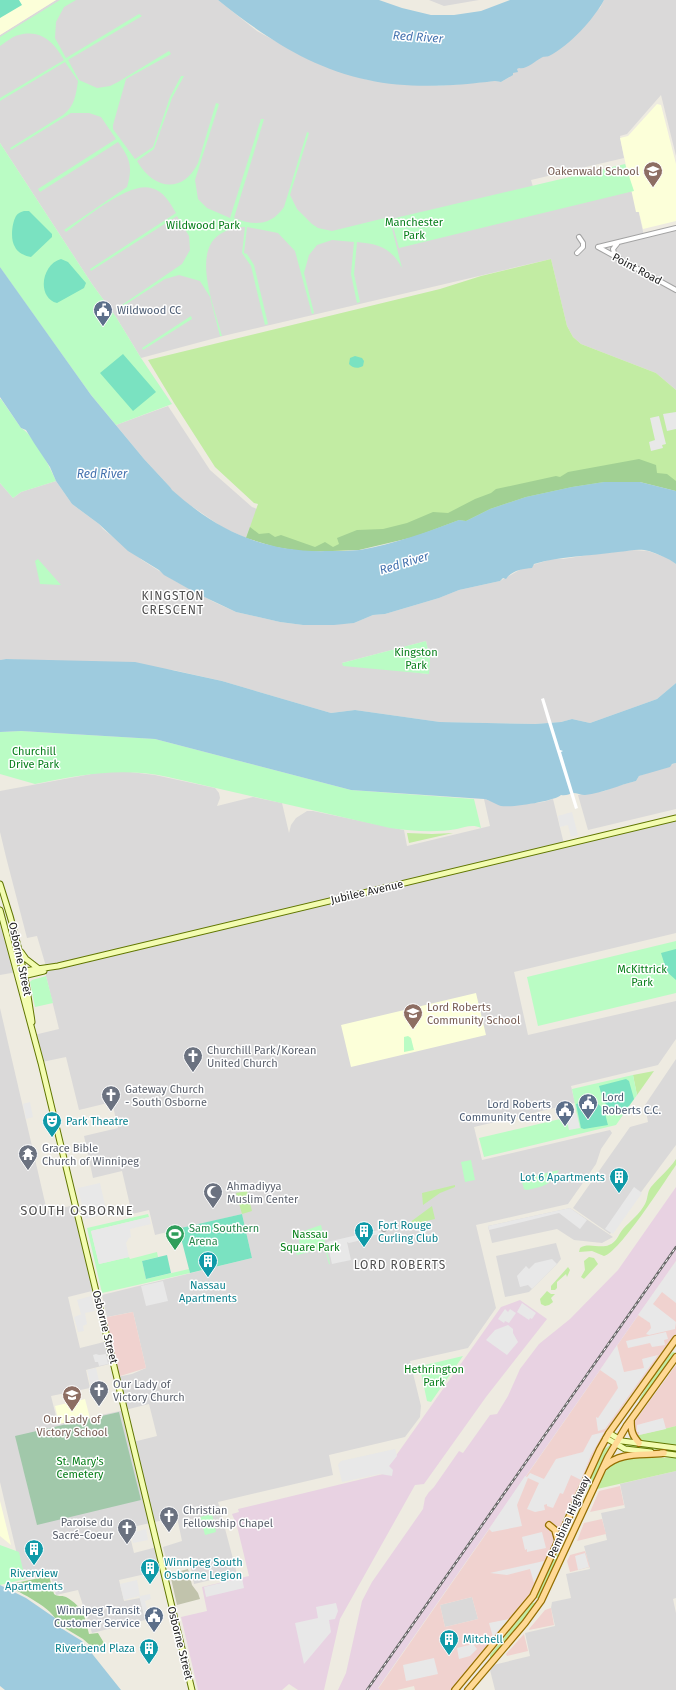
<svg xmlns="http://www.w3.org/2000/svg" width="676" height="1690" viewBox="0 0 676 1690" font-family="'Fira Sans',sans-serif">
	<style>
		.residential { fill: #dad9d9; fill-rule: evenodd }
		.commercial { fill: #f0d2cf; fill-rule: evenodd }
		.industrial { fill: #e8d2e2 }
		.education { fill: #fcffd9 }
		.construction { fill: #c1c3ac }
		.grass { fill: #c2eca3 }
		.forest { fill: #a1d093 }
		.cemetery { fill: #a1c8aa }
		.park { fill: #bafcc4 }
		.pitch { fill: #7ae2c1 }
		.parking { fill: #e8e8e8 }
		.water { fill: #9ecbde }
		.pier { fill: #fff }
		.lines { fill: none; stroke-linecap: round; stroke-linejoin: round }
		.tertiary-casing { stroke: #a3a3a3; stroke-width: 6 }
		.secondary-casing { stroke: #607600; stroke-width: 7 }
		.primary-casing { stroke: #946e00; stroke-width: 8 }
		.tertiary { stroke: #fff; stroke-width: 4 }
		.secondary { stroke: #f3fcb1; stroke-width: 5 }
		.primary { stroke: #ffd995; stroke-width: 5.5 }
		.rail-casing { stroke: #6a6a6a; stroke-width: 2.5 }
		.rail { stroke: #fff; stroke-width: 1; stroke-dasharray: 3; stroke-linecap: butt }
		.labels { text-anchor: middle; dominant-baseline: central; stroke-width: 3; stroke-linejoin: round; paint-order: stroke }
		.education-label { font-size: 11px; fill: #785e54; stroke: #fff; text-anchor: end }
		.park-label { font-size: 11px; fill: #067e19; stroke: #fff }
		.street-label { font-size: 11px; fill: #1c1c1c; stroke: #fff }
		.service-label { font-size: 11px; fill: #4e5e75; stroke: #fff; text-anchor: start }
		.worship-label { font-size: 11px; fill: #5b616d; stroke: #fff; text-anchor: start }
		.culture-label { font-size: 11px; fill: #0d838f; stroke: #fff; text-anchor: start }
		.leisure-label { font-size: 11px; fill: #27864d; stroke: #fff; text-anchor: start }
		.water-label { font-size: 12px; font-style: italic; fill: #4472af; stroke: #fff }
		.neighbourhood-label { font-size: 12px; letter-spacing: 1px; fill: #4f4f4f; stroke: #fff }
		.quarter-label { font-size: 13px; letter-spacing: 1px; fill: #4f4f4f; stroke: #fff }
	</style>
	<rect width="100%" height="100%" fill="#eeebe1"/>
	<!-- residential -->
	<path class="residential" d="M56,0H218L257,31L308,59L325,66L368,80L439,86L495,81L501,82L510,77L509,72L600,8L604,0H676V156L661,95L627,134L620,136L624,158L531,180L539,208L634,191L644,236L676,228V390L656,373L581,344L573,337L567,326L551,259L223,336L141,358L116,317L92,284L0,143V35Z
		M429,0H479L444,6Z
		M168,406L210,470L252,507L257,509L246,538L222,527L187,503L171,490L170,487L144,459L116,425Z
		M56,481L72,504L99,524L103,529L142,560L175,581L214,602L236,612L280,622L303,625L354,623L373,615L385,614L439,598L459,590L500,581L523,568L552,559H563L595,554L633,550L648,551L668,558L676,564V683L657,699L590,723L572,719L561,722L535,724L440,722L355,710L331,713L222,681L173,670L7,659L0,660V483L13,498L21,492ZM426,641L430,658L428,674L342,663Z
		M676,763V809L588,830L578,795L605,791L610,788L636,781L639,776Z
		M122,771L155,775L215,788L219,793L220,798L217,806L253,797L282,803L289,833L291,825L296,818L307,811H313L404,830L407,846L490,826L484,799L509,806L543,802L553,799L564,844L676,818V933L514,972L528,1035L676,1001V1039L658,1065L571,1086L575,1103L474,1127L482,1160L610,1130L612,1133L601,1149L596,1164L568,1204L476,1225L496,1308L468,1348L410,1361L421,1406L420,1417L405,1437L329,1455L333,1475L218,1502L237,1574L194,1584L189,1558L167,1563L163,1547L182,1541L177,1517L128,1528L134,1553L157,1547L163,1570L119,1580L124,1601L140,1598L145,1620L92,1633L78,1590L56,1595L50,1573L23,1580L0,1482V1008L47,1211L75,1205L96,1290L68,1297L80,1348L108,1341L113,1363L86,1370L90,1388L51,1396L58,1424L125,1410L117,1377L132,1374L146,1368L133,1312L107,1317L102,1295L252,1258L242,1214L155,1235L149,1210L132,1214L122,1171L93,1178L84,1136L118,1128L112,1102L79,1110L66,1057L42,1062L34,1035L59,1029L46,976L45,963L37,936L27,938L6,857L0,832V791L102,772ZM149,1404L157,1436L133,1442L125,1410Z
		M0,910L17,972L0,975Z
		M676,1059V1145L610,1234L573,1208L630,1127L648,1122L645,1105Z
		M570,1208L613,1237L602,1243L574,1240L557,1229L492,1243L488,1226Z
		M556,1243L561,1259L557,1264L529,1292L505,1297L496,1256Z
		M676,1471V1598L673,1599L676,1613V1690H495L489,1666L530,1656L525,1633L555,1626L551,1608L552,1602L571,1598L566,1574L590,1569L584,1546L607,1540L601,1513L625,1508L620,1484Z
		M472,1597L478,1619L445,1627L440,1605Z"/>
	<!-- commercial -->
	<path class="commercial" d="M676,1261V1334L625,1403L601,1440L562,1521L568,1520L537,1589L455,1690H415L414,1686L397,1690H380L378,1689ZM472,1597L478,1619L445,1627L440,1605Z
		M133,1312L146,1368L117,1377L103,1318Z
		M676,1365V1426L635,1436L633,1424L635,1421Z
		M620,1486L624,1505L590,1512L599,1491Z
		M602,1519L606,1534L577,1541L584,1523Z
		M585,1551L590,1567L570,1572L567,1561L570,1555Z
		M551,1608L554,1625L529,1630V1629L545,1610Z
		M524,1634L528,1651L507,1656L506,1654Z"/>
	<!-- industrial -->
	<path class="industrial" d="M676,1187V1261L378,1688L380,1690H338L346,1673L362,1601L372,1582L423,1509L425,1498L429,1492L434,1487L459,1451L463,1453L490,1415L497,1414L508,1396L520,1369L539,1344L570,1319L618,1270Z
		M520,1300L547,1319L486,1397L424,1484L415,1485L340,1619L324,1690H298L289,1684L282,1690H198L181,1617L207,1611L202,1587L249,1576L237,1526L232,1514L239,1512L238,1509L383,1474L501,1307Z"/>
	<!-- education -->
	<path class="education" d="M0,0H56L0,35Z
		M657,104L661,105L676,164V221L643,229L639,212H636L620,138L628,136Z
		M476,993L486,1035L351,1067L341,1025Z
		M85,1399L90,1418L59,1424L55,1406Z
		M0,1501L11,1545L0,1536Z"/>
	<!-- construction -->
	<path class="construction" d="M188,1569L192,1585L198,1593L200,1599L177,1605L170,1574Z"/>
	<!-- grass -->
	<path class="grass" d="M551,259L567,326L573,337L581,344L656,373L676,390V491L640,482L414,537L306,552L246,538L258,504L254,503L215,467L174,403L148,360L440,289L481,276Z
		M453,833L409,843L407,833L432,834Z
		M654,1071L637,1095L633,1075Z
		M676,1159V1165C665,1181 619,1253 604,1256L592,1251L579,1252L580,1248C588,1242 600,1249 609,1245C617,1242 618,1235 623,1229C630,1221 640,1214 645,1204C648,1199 647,1192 651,1187C659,1177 669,1170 676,1159Z
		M455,1185V1187L440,1193L423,1205L422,1193Z
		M247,1191L252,1211L242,1214L236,1193Z
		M432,1206L435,1219L409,1225V1223Z
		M589,1257L594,1258L598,1264L584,1279L581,1277L585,1270L584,1261Z
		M568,1267L570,1270L567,1277L566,1274L557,1282V1288L555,1290H551V1286Z
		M547,1291L551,1294H555L551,1298L553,1302L549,1305L545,1306L541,1304L540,1299Z
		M673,1352L676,1353L673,1358L642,1400L639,1401C641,1394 667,1356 673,1352Z
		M676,1426V1445L641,1441L635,1436Z
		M611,1444L590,1489L587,1482L601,1452Z
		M623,1445L676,1450V1452L629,1447Z
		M648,1457L676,1458V1471L597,1489C611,1458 614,1459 648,1457Z
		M558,1554L559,1558L541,1598H535L553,1557Z
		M538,1602L490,1661V1655L532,1603Z"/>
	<!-- forest -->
	<path class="forest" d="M639,459L656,465L657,473L667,474L676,481V491L640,482H604L572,487L526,497L490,509L466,521L459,520L414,537L359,550L306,552L275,547L246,538L250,527L259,534L269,533L275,537L281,535L315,547L325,542L333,547L339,544L337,538L357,530L383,529L407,523L433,512L448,513L475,499L491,493L496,489L556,476L560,477L568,472Z
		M49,1576L54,1594C58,1597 61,1595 66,1597C83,1607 85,1616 89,1634L98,1633L104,1643L105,1648L92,1647L83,1639L58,1624C53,1607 20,1593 6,1585Z"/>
	<!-- cemetery -->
	<path class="cemetery" d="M119,1412L141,1500L37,1525L15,1436Z"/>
	<!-- park -->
	<path class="park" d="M60,0H76L64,7L56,22L55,38L66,58L139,14L142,16L68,60L79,80L97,88L110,86L118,82L169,51L171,54L126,79L113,125V129L135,159L153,147L170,97L181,76H184L172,98L154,149L137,161C153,189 182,195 198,163L216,103L219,104L195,180L198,199L207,208L230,218L261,119H264L234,218C254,226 271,226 284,207L307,132L309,133L290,195L297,209L312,224L318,228L332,231L389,217L402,268C391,248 380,244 357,242L354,274L360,302L357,303L351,274L354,242L332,240L317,245L309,255L304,273L314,313L312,314L295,251L278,233L247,227L244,253L247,254L254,265L268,324L265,325L251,266L242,253L245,227C235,227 230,229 222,233C190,250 215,309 222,336H220L210,297L200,281L179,275L165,279L117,310L116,309L182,264L190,250L189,236L177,216L91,271L90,269L176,213C170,203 164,191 151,188C128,182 85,219 66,232L64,230L127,187C133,167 130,158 118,142L40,192L38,189L116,139L101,117L89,113H71L11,150L10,148L63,115C75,106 76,94 78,81L65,62L0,101V98L64,60C54,42 41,29 19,35C13,36 6,42 0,46V37Z
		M0,143L92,284L116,317L141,358L172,404L116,425L91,395L4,273L0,267Z
		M625,164L634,191L399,248L391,219Z
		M191,316L192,319L143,350L142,348Z
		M0,399H1L21,428C33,434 51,469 56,481L21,492L13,498L0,483Z
		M38,559L61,585L40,584L35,561Z
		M426,641L430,658L429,674L343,666L342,663Z
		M21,731L155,739L351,790L474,799L481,828C473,824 465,827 457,829C435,833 412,831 390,828L168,777C121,767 81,775 35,784L0,774V732Z
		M676,941V993L538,1026L527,977Z
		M46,976L53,1003L35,1007L30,982L32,980Z
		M408,1036L411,1038L414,1050L404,1052V1037Z
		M633,1075L637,1095L616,1125L484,1157L479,1138L577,1115L572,1089Z
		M471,1160L475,1180L465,1182L461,1162Z
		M559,1170C550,1186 544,1186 527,1190L524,1189L521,1179Z
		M148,1214L149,1217L91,1231L99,1264L129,1257L130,1259L157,1252L158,1257L142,1261L146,1279L189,1269L190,1273L102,1293L87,1228Z
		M321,1225L330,1264H329L325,1248L297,1255L296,1253L300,1247L298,1233Z
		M463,1356L431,1402L427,1401L420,1368L421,1366Z
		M212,1514L216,1532L205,1535L200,1517Z
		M0,1545L19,1552L25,1579L0,1585Z"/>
	<!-- pitch -->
	<path class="pitch" d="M0,0H19L22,5L0,18Z
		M24,211H29L52,234V237L31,257C25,256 18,253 15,247C10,240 12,223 16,216C18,213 21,212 24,211Z
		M61,259L68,262L86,283L84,288L57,303C36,297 42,264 61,259Z
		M123,354L156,392L133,411L100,373Z
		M355,356L362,358L364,361L363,366C358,369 352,368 349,364L350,358Z
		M676,949V980L667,972L661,953Z
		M626,1079L629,1081L634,1099L626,1110C606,1112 604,1103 599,1086Z
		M591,1100C604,1106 605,1112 608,1125L584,1129L581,1128L576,1104Z
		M242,1214L252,1258L190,1273L180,1234L182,1233L181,1228Z
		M167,1255L171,1273L146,1279L142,1261Z"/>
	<!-- parking -->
	<path class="parking" d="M676,412V429L667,431L663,414Z
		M659,416L666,444L662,445L663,448L651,451L649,442L655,440L650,418Z
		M572,812L578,835L571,837L568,825L560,827L558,816Z
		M30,1102L33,1117L26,1119L23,1104Z
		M577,1114L580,1128L569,1130L566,1117Z
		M100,1183L107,1214L85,1219L78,1188Z
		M634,1187L642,1193L613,1234L605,1229Z
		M570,1208L587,1220L580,1229L559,1213L489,1230L488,1226Z
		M149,1217L151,1224L130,1229L131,1237L129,1238L126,1243L129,1257L99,1264L91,1231Z
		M379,1230L380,1234L370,1236V1238L349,1243L347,1242L351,1260L332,1264L327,1242Z
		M552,1259L557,1264L532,1289L528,1285L520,1287L517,1276L526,1266L529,1269L535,1263Z
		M676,1261V1303L662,1292L653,1304L676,1322L675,1329L649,1335L646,1334L651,1328L650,1323L638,1315Z
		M163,1281L168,1301L146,1306L141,1286Z
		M91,1296L95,1311L85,1313L87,1324L83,1326L84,1331L78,1332L74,1317L82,1314H81L77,1300Z
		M522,1303L536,1313L532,1319L530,1318L529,1320L517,1312Z
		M505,1309L508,1312L510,1309L516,1313L509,1323L505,1321L504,1323L498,1319Z
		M508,1325L513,1329V1333L518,1342L507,1355L486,1340L495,1330Z
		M666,1332L668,1339L664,1340L665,1345L652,1347L650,1343L628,1348L626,1341Z
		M617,1345L624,1372L644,1368L642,1359L658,1355L605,1429L598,1431L596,1417L598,1418L618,1388L616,1381L600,1370Z
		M96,1354L99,1355L106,1354L108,1364L99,1366L98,1362H95L93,1355Z
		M96,1368L100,1385L91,1387L87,1370Z
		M663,1418L666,1429L639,1435V1432H637V1425Z
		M604,1432L591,1455L581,1480L571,1475L563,1494L560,1493L553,1508L547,1506V1504L544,1505L545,1510L535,1512L527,1509L539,1483L528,1478L517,1505L522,1526L492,1532L489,1529L525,1476L527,1477L530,1473L544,1479L556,1459L583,1452L592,1435Z
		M395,1449L397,1456L389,1466L393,1470L392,1476L380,1474L342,1482L338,1465L341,1461Z
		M146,1529L148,1540L133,1543L131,1533Z
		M542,1532L546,1548L527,1552V1549L525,1550L522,1537Z
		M585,1553L589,1567L578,1570L575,1556Z
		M544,1561L534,1583L530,1569L507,1575L490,1573Z
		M242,1578L244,1588L206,1597L204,1587Z
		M137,1580L140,1596L150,1594L151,1599L145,1601L148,1613L144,1614L139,1596L124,1600L120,1584Z
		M336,1603L338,1611L335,1619L329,1620L331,1632L304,1664L295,1623L318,1618L316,1607Z
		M509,1619L497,1632L493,1637L489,1623Z
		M473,1644L477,1649L470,1656L459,1659L457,1648Z
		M434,1658L438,1674L406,1681L403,1665Z"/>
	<!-- water -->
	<path class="water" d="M218,0H379L402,8L431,15H454L481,11L510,0H604C594,19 569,46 549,56C547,57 543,56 541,58C535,61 526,70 519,68L517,69L518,72L513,73V75L501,82L495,81C455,86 408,89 368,80C310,68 263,36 218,0Z
		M0,267L91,395L144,459L170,487L172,490C219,532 266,553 329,551C339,551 350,551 360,550C394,544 427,532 459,520L466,521L490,509L526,497L572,487L604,482H640L676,491V564C668,558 658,554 649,551C639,548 628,551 618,552C590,556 561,556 534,564L532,568C523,569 512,570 506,579L503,578L500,581L459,590L439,598L385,614L373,615L354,623L334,625H303L280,622L236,612L196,593L164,575L159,570L128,551L99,524L72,504L56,481L50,467L34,443L26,430L21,428L0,397Z
		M6,659L135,662L222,681L331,713L355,710L440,722L535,724L561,722L572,719L590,723L657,699L676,683V763L672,764L670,767L639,776L636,781C619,785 603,793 585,795C581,795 577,793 573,793C569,794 566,796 561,795C555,801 511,808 501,806C495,804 490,800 484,799L351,790L155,739L21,731L0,732V660Z
		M0,1585L26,1598L55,1618L56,1625L82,1641L121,1690H5L0,1686Z"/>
	<!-- pier -->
	<path class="pier" d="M544,698L560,750L563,751L561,752L578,808L575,809L546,716L541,699Z"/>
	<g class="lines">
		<!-- tertiary casing -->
		<g class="tertiary-casing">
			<path id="tertiary" d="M598,247L676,290
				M598,247L676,228
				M577,253L583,247V243L579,237
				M615,257L613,249L617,244
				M384,1228V1229"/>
		</g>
		<!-- secondary casing -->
		<g class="secondary-casing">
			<path id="secondary" d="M0,884C15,928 26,975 32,1022
				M0,910L41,1063L192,1690
				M21,952L26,959L39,969
				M17,972L58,966L676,818
				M23,976L44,971
				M609,1433L622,1441L676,1448
				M606,1438L625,1449L651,1452
				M661,1453L676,1455"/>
		</g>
		<!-- primary casing -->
		<g class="primary-casing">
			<path id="primary" d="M631,1420C631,1431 632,1435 639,1443
				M604,1467C621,1451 642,1456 664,1453
				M549,1525L555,1530L558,1541
				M455,1690L533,1596L600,1449L609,1433L676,1339
				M468,1690L525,1623L541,1601L608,1457L627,1425L676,1357"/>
		</g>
		<!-- tertiary -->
		<use href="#tertiary" class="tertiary"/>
		<!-- secondary -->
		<use href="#secondary" class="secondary"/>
		<!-- primary -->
		<use href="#primary" class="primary"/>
		<!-- rail casing -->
		<g class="rail-casing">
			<path id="rail" d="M367,1690L676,1247"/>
		</g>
		<!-- rail -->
		<use href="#rail" class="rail"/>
	</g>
	<!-- icons -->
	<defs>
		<g id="school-pin" transform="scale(1)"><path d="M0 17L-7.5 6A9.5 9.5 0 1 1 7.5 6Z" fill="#8d6e63" stroke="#fff"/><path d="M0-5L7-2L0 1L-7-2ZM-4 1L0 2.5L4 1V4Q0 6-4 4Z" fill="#fff"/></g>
		<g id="civic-pin" transform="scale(1)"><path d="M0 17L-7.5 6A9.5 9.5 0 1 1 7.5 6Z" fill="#5c6f8a" stroke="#fff"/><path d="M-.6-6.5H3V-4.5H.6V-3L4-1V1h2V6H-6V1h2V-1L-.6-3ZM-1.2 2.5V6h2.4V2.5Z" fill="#fff"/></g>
		<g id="church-pin" transform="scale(1)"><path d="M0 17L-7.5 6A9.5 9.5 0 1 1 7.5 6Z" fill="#6b7280" stroke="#fff"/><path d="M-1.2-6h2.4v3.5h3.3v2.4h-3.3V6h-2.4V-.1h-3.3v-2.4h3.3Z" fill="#fff"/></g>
		<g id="theatre-pin" transform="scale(1)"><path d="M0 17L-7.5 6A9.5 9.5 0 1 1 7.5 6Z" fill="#0f9aa8" stroke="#fff"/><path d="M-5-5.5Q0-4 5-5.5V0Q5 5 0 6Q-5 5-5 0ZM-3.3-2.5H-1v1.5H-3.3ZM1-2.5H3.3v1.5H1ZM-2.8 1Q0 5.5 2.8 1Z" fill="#fff"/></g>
		<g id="temple-pin" transform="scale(1)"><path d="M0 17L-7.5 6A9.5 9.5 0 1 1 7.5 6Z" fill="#6b7280" stroke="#fff"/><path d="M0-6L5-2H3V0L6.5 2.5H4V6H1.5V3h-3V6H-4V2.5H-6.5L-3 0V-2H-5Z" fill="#fff"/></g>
		<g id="building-pin" transform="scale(1)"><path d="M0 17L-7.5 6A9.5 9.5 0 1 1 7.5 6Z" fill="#0f9aa8" stroke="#fff"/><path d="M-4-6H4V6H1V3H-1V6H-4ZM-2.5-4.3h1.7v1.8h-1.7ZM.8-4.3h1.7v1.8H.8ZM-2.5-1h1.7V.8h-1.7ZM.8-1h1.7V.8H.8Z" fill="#fff"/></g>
		<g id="mosque-pin" transform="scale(1)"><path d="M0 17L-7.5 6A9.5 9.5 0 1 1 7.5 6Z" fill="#6b7280" stroke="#fff"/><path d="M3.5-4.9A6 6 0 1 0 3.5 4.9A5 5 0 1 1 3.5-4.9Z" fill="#fff"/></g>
		<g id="stadium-pin" transform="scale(1)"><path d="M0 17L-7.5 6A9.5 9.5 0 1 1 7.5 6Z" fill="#2e9e5b" stroke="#fff"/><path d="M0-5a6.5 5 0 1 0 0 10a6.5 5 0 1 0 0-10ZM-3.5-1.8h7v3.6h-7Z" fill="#fff"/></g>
	</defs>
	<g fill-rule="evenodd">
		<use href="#school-pin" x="653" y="171"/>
		<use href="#civic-pin" x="103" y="310"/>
		<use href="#school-pin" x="413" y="1013"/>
		<use href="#church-pin" x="193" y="1056"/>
		<use href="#church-pin" x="111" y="1095"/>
		<use href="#civic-pin" x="588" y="1103"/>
		<use href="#civic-pin" x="565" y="1110"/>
		<use href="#theatre-pin" x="52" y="1121"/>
		<use href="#temple-pin" x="28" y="1154"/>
		<use href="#building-pin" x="619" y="1177"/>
		<use href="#mosque-pin" x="213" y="1192"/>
		<use href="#building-pin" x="364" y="1231"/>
		<use href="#stadium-pin" x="175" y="1234"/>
		<use href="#building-pin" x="208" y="1261"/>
		<use href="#church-pin" x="99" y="1390"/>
		<use href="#school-pin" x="72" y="1395"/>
		<use href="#church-pin" x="169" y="1516"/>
		<use href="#church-pin" x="127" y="1528"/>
		<use href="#building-pin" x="34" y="1549"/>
		<use href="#building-pin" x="150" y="1568"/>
		<use href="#civic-pin" x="154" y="1616"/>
		<use href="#building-pin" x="449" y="1639"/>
		<use href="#building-pin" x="149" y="1648"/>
	</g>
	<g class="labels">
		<!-- education labels -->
		<g class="education-label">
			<text x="639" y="171">Oakenwald School</text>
			<text x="427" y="1007" text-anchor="start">Lord Roberts<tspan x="427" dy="13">Community School</tspan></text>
			<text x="72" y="1419" text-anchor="middle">Our Lady of<tspan x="72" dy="13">Victory School</tspan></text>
		</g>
		<!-- park labels -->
		<g class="park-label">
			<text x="414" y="222">Manchester<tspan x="414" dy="13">Park</tspan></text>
			<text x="203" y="225">Wildwood Park</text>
			<text x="416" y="652">Kingston<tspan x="416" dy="13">Park</tspan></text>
			<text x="34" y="751">Churchill<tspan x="34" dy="13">Drive Park</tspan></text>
			<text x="642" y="969">McKittrick<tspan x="642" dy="13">Park</tspan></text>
			<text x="310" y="1234">Nassau<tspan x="310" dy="13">Square Park</tspan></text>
			<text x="434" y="1369">Hethrington<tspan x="434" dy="13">Park</tspan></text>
			<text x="80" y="1461">St. Mary's<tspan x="80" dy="13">Cemetery</tspan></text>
		</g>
		<!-- street labels -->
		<g class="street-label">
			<text transform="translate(637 269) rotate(28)">Point Road</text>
			<text transform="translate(367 892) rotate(-13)">Jubilee Avenue</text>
			<text transform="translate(20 959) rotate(78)">Osborne Street</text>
			<text transform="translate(105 1327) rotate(76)">Osborne Street</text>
			<text transform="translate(569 1517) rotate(-66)">Pembina Highway</text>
			<text transform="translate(180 1643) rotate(76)">Osborne Street</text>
		</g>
		<!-- service labels -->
		<g class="service-label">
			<text x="117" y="310">Wildwood CC</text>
			<text x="602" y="1097">Lord<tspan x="602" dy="13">Roberts C.C.</tspan></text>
			<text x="551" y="1104" text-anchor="end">Lord Roberts<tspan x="551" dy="13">Community Centre</tspan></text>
			<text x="140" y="1610" text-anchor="end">Winnipeg Transit<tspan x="140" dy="13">Customer Service</tspan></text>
		</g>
		<!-- worship labels -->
		<g class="worship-label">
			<text x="207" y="1050">Churchill Park/Korean<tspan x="207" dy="13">United Church</tspan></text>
			<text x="125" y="1089">Gateway Church<tspan x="125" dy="13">- South Osborne</tspan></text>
			<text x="42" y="1148">Grace Bible<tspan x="42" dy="13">Church of Winnipeg</tspan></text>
			<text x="227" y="1186">Ahmadiyya<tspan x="227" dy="13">Muslim Center</tspan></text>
			<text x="113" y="1384">Our Lady of<tspan x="113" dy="13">Victory Church</tspan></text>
			<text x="183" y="1510">Christian<tspan x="183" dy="13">Fellowship Chapel</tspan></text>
			<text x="113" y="1522" text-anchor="end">Paroise du<tspan x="113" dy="13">Sacré-Coeur</tspan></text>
		</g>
		<!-- culture labels -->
		<g class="culture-label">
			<text x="66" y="1121">Park Theatre</text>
			<text x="605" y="1177" text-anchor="end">Lot 6 Apartments</text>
			<text x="378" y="1225">Fort Rouge<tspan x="378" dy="13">Curling Club</tspan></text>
			<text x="208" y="1285" text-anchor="middle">Nassau<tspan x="208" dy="13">Apartments</tspan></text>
			<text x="164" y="1562">Winnipeg South<tspan x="164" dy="13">Osborne Legion</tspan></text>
			<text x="34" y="1573" text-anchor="middle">Riverview<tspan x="34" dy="13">Apartments</tspan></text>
			<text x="463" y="1639">Mitchell</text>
			<text x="135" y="1648" text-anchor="end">Riverbend Plaza</text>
		</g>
		<!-- leisure labels -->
		<g class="leisure-label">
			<text x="189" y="1228">Sam Southern<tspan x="189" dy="13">Arena</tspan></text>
		</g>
		<!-- water labels -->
		<g class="water-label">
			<text transform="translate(418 37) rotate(4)">Red River</text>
			<text x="102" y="474">Red River</text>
			<text transform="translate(404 563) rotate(-17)">Red River</text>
		</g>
		<!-- neighbourhood labels -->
		<g class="neighbourhood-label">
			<text x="173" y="596">KINGSTON<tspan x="173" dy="14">CRESCENT</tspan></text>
			<text x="400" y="1265">LORD ROBERTS</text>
		</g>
		<!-- quarter labels -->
		<g class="quarter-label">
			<text x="77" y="1210">SOUTH OSBORNE</text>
		</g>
	</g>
</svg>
